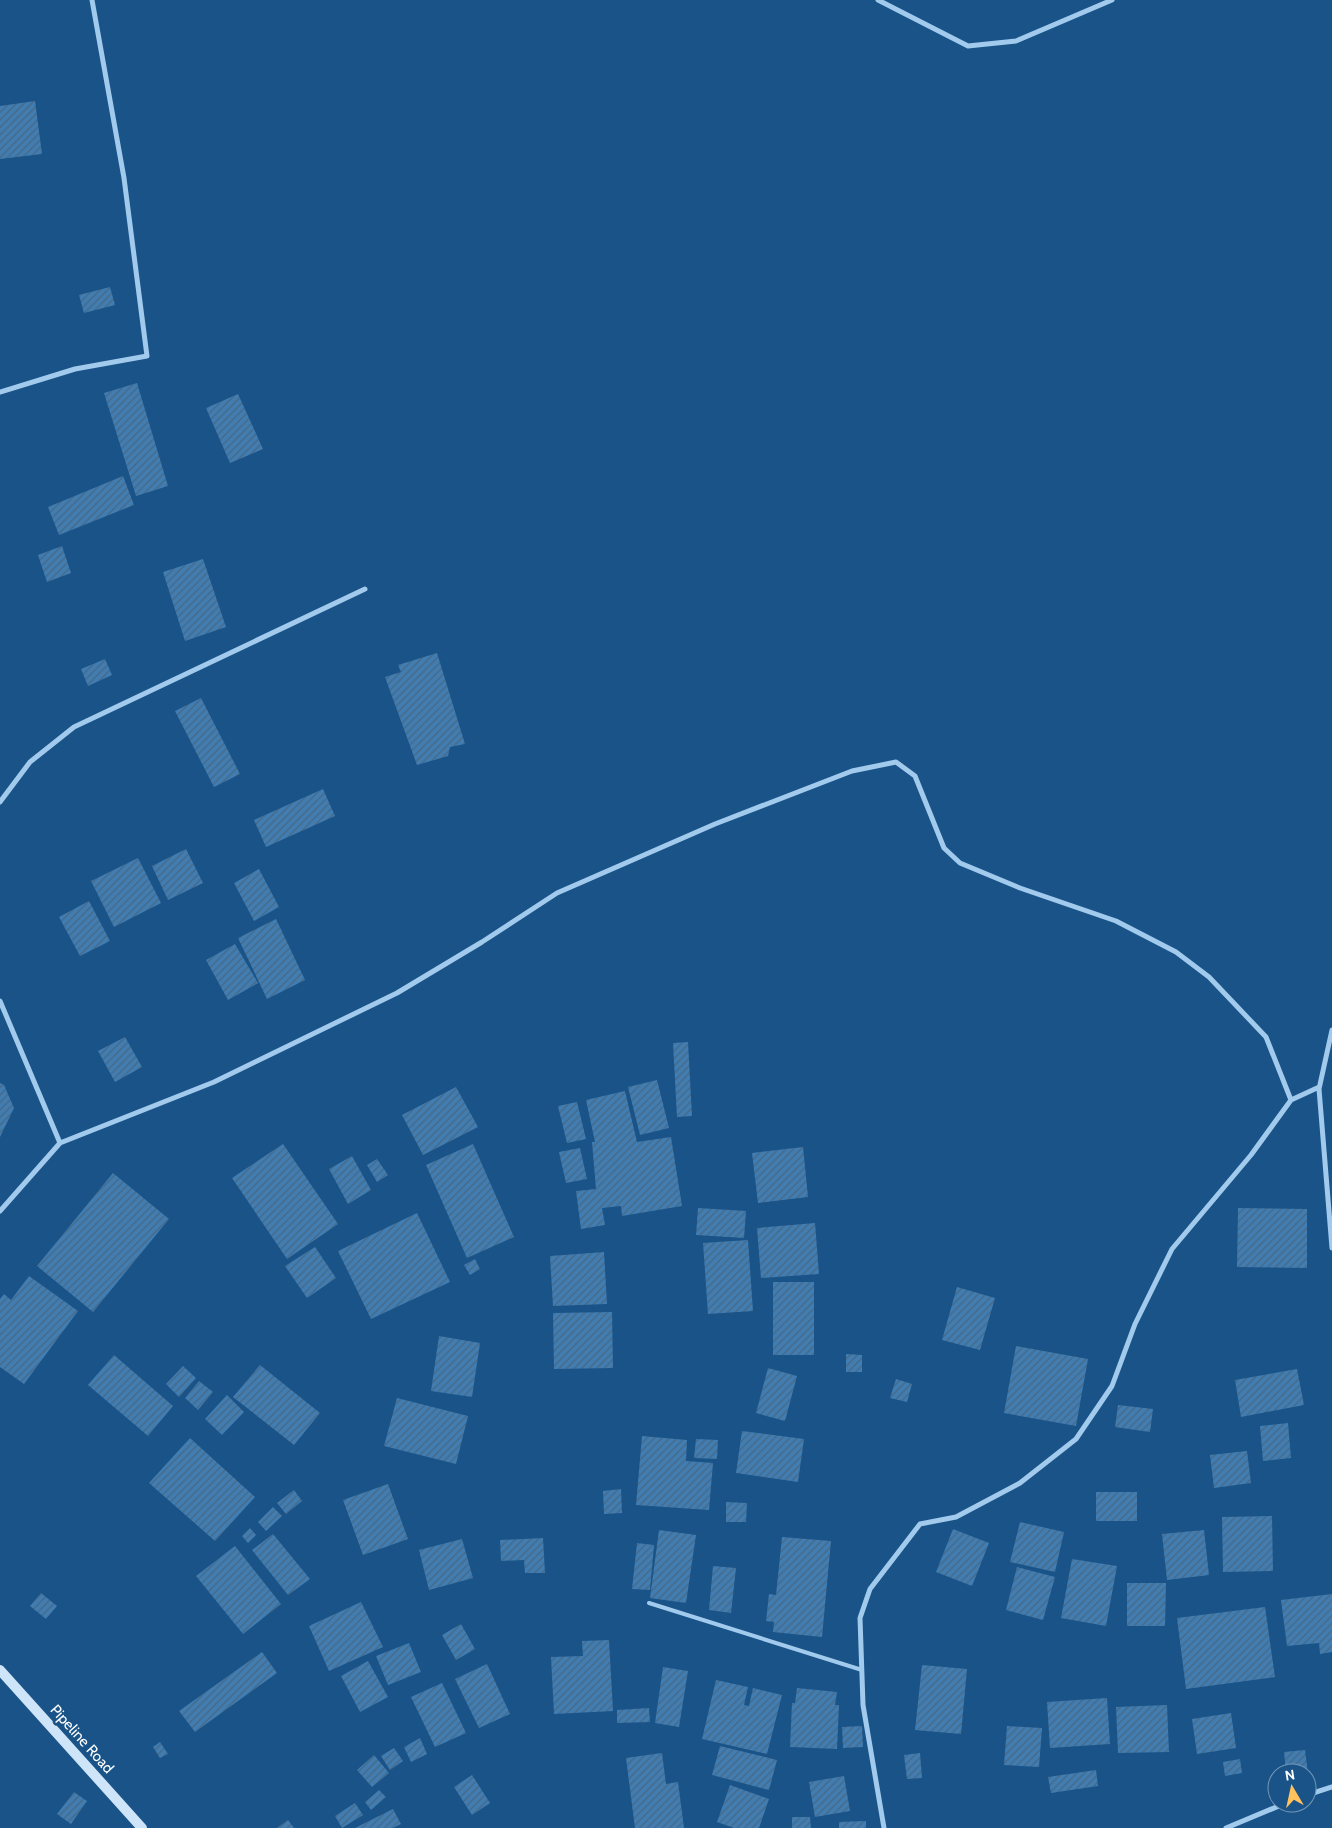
<svg xmlns="http://www.w3.org/2000/svg" width="1332" height="1828" viewBox="0 0 1332 1828" font-family="Cabin,sans-serif">
	<style>
		.building { fill: url(#building-hatch) }
		.lines { fill: none; stroke-linecap: round; stroke-linejoin: round }
		.lane { stroke: #a1caed; stroke-width: 4 }
		.street { stroke: #a1caed; stroke-width: 5 }
		.secondary { stroke: #cee4f9; stroke-width: 10 }
		.labels { text-anchor: middle; dominant-baseline: central; stroke-width: 5; stroke-linejoin: round; paint-order: stroke }
		.street-label { font-size: 15px; fill: #fff; stroke: #195388 }
	</style>
	<defs>
		<pattern id="building-hatch" width="6" height="6" patternUnits="userSpaceOnUse" patternTransform="scale(1.25)"><rect width="6" height="6" fill="#427db1"/><path d="M-1 1l2-2M0 6l6-6M5 7l2-2" fill="none" stroke="#466784"/></pattern>
	</defs>
	<rect width="100%" height="100%" fill="#195388"/>
	<!-- building -->
	<path class="building" d="M35,101L42,154L0,159V106Z
		M110,287L115,305L84,313L79,295Z
		M137,383L168,486L136,496L104,393Z
		M238,394L263,449L230,463L206,408Z
		M123,476L134,505L59,535L48,507Z
		M62,546L71,573L47,582L38,555Z
		M203,559L226,627L185,641L163,572Z
		M437,653L465,744L450,747L448,756L417,765L385,677L401,672L398,665Z
		M105,659L112,675L88,686L81,669Z
		M201,698L240,774L214,787L175,711Z
		M323,789L335,816L266,847L254,820Z
		M186,849L203,883L168,900L152,866Z
		M138,858L161,903L114,927L91,881Z
		M259,869L279,907L254,921L234,883Z
		M89,901L110,941L80,956L59,917Z
		M276,919L305,980L267,999L238,938Z
		M235,944L258,983L228,1000L206,960Z
		M125,1037L142,1067L115,1082L98,1051Z
		M688,1042L692,1116L677,1117L673,1043Z
		M657,1080L669,1128L640,1135L628,1087Z
		M0,1083L4,1085L14,1108L0,1137Z
		M456,1087L478,1127L423,1155L402,1115Z
		M625,1091L637,1142L671,1137L682,1206L622,1216L621,1206L602,1208L605,1225L581,1229L576,1191L596,1189L592,1142H595L586,1100Z
		M577,1102L586,1139L567,1143L558,1106Z
		M283,1144L338,1224L287,1259L232,1178Z
		M473,1144L514,1237L467,1258L426,1165Z
		M803,1147L808,1197L758,1203L752,1153Z
		M580,1148L587,1179L566,1183L559,1152Z
		M352,1156L371,1190L348,1204L329,1169Z
		M377,1159L388,1175L377,1182L367,1165Z
		M113,1173L169,1219L93,1312L37,1266Z
		M698,1208L746,1211L744,1238L696,1235Z
		M1238,1208L1307,1209V1268L1237,1267Z
		M417,1213L450,1282L371,1319L338,1251Z
		M815,1223L819,1274L761,1278L757,1228Z
		M748,1240L753,1311L708,1314L703,1243Z
		M315,1247L336,1278L307,1298L285,1266Z
		M604,1252L607,1304L553,1306L550,1256Z
		M475,1259L480,1269L470,1275L464,1265Z
		M29,1276L78,1311L24,1384L0,1367V1299L4,1294L11,1300Z
		M773,1282H814V1355H773Z
		M957,1287L995,1298L980,1350L942,1340Z
		M612,1312L613,1368L554,1369L553,1313Z
		M439,1336L480,1343L472,1397L431,1391Z
		M1016,1346L1088,1359L1076,1426L1004,1413Z
		M846,1354L862,1355V1372H846Z
		M114,1355L173,1406L148,1436L88,1385Z
		M260,1365L320,1413L294,1445L233,1397Z
		M183,1366L196,1378L179,1397L166,1384Z
		M768,1368L797,1376L785,1421L756,1413Z
		M1297,1369L1304,1405L1241,1417L1235,1380Z
		M896,1379L912,1384L907,1402L890,1398Z
		M199,1381L213,1392L198,1410L185,1398Z
		M227,1395L244,1412L222,1435L205,1419Z
		M397,1398L468,1416L456,1464L384,1446Z
		M1118,1405L1153,1409L1150,1432L1115,1427Z
		M1288,1423L1291,1458L1263,1461L1260,1426Z
		M742,1431L804,1439L798,1482L736,1473Z
		M642,1436L687,1440L686,1461L713,1463L709,1510L636,1505Z
		M190,1438L255,1497L215,1541L149,1483Z
		M696,1439L718,1440L717,1459L694,1458Z
		M1247,1451L1251,1483L1214,1488L1210,1455Z
		M388,1484L408,1539L363,1555L343,1500Z
		M621,1489L622,1513L604,1514L603,1491Z
		M294,1490L302,1501L286,1514L277,1503Z
		M1096,1492H1137V1521H1096Z
		M726,1502L747,1503L746,1522H726Z
		M273,1507L282,1516L266,1531L258,1522Z
		M1272,1516L1273,1571L1223,1572L1222,1517Z
		M1020,1522L1064,1532L1055,1572L1010,1562Z
		M250,1528L256,1535L248,1543L242,1536Z
		M953,1529L989,1543L972,1586L936,1572Z
		M659,1530L696,1535L686,1603L650,1598Z
		M1204,1530L1209,1575L1167,1580L1162,1534Z
		M273,1534L310,1579L288,1595L252,1550Z
		M782,1537L831,1541L822,1637L773,1632L774,1622L766,1621L769,1594L776,1595Z
		M543,1538L545,1573H525L524,1560L501,1561L500,1540Z
		M462,1539L473,1578L429,1590L419,1550Z
		M637,1543L654,1545L650,1590L632,1589Z
		M235,1546L281,1604L243,1634L196,1576Z
		M1072,1559L1117,1566L1106,1626L1061,1618Z
		M713,1566L736,1568L731,1613L709,1610Z
		M1017,1567L1055,1577L1043,1620L1006,1610Z
		M1127,1583H1166L1165,1626H1127Z
		M41,1593L57,1606L46,1619L30,1606Z
		M1332,1594V1652L1320,1654L1319,1643L1287,1646L1281,1600Z
		M361,1602L383,1647L329,1671L309,1626Z
		M1265,1607L1275,1677L1186,1689L1177,1618Z
		M461,1624L475,1649L456,1660L442,1635Z
		M609,1640L613,1711L554,1714L551,1657L583,1656L582,1641Z
		M409,1643L421,1672L388,1685L376,1656Z
		M262,1652L277,1673L195,1732L179,1711Z
		M368,1661L388,1697L360,1712L341,1676Z
		M487,1664L510,1714L479,1728L455,1679Z
		M922,1665L967,1669L961,1734L915,1730Z
		M663,1667L688,1671L679,1727L655,1723Z
		M716,1680L748,1687L744,1705L749,1706L753,1688L782,1695L767,1754L702,1739Z
		M442,1683L466,1733L435,1747L411,1697Z
		M797,1688L837,1692L835,1705H839L837,1749L790,1747L792,1703H795Z
		M1107,1698L1110,1744L1050,1748L1047,1702Z
		M1167,1705L1169,1752L1118,1753L1116,1707Z
		M649,1708L650,1722L617,1723V1710Z
		M1231,1713L1236,1748L1197,1754L1192,1719Z
		M862,1726L863,1747L843,1748L842,1727Z
		M1007,1726L1042,1728L1039,1767L1004,1765Z
		M420,1738L427,1754L411,1762L404,1747Z
		M160,1742L168,1754L160,1758L153,1747Z
		M720,1746L777,1760L769,1790L712,1775Z
		M394,1748L403,1761L390,1770L381,1756Z
		M1305,1750L1308,1773H1286L1284,1752Z
		M662,1753L666,1784L678,1782L684,1828H635L626,1758Z
		M920,1753L922,1778L907,1779L904,1755Z
		M374,1755L389,1773L372,1787L357,1770Z
		M1240,1759L1242,1773L1225,1776L1223,1762Z
		M1096,1770L1098,1786L1051,1793L1048,1777Z
		M472,1775L490,1803L472,1815L454,1787Z
		M844,1776L850,1811L815,1817L809,1782Z
		M730,1785L769,1799L759,1828H734L717,1822Z
		M379,1790L386,1797L371,1810L365,1802Z
		M74,1792L87,1801L71,1824L57,1814Z
		M355,1803L363,1815L342,1828L335,1816Z
		M393,1809L401,1824L393,1828H355Z
		M792,1817H810L811,1828H792Z
		M288,1820L294,1828H277Z
		M866,1821V1828H839V1822Z"/>
	<g class="lines">
		<!-- lane -->
		<path class="lane" d="M649,1603L862,1670"/>
		<!-- street -->
		<path class="street" d="M878,0L968,46L1016,41L1112,0
			M0,392L75,369L147,356L124,178L92,0
			M0,802L30,762L74,727L365,589
			M0,1001L60,1143
			M1332,1030L1319,1089L1332,1248
			M0,1211L60,1143L214,1082L397,993L482,942L557,893L715,824L852,771L896,762L915,776L944,848L960,863L1020,888L1116,921L1176,952L1209,977L1266,1037L1291,1100
			M1307,1795L1332,1787
			M884,1828L863,1705L860,1618L870,1589L920,1524L956,1517L1020,1483L1076,1439L1112,1386L1135,1324L1172,1249L1251,1155L1291,1100L1317,1088L1319,1089
			M1226,1828L1286,1803"/>
		<!-- secondary -->
		<path class="secondary" d="M0,1670L142,1828"/>
	</g>
	<g class="labels">
		<!-- street labels -->
		<g class="street-label">
			<text transform="translate(82 1739) rotate(48)">Pipeline Road</text>
		</g>
	</g>
	<!-- north arrow -->
	<g transform="translate(1292 1788) rotate(351)"><circle r="24" fill="#195388" stroke="#7598b8"/>
	<path d="M0-4L9 19L0 12L-9 19Z" fill="#ffc25d"/>
	<text y="-8" font-size="14" font-weight="bold" text-anchor="middle" fill="#ffffff">N</text>
	</g>
</svg>
